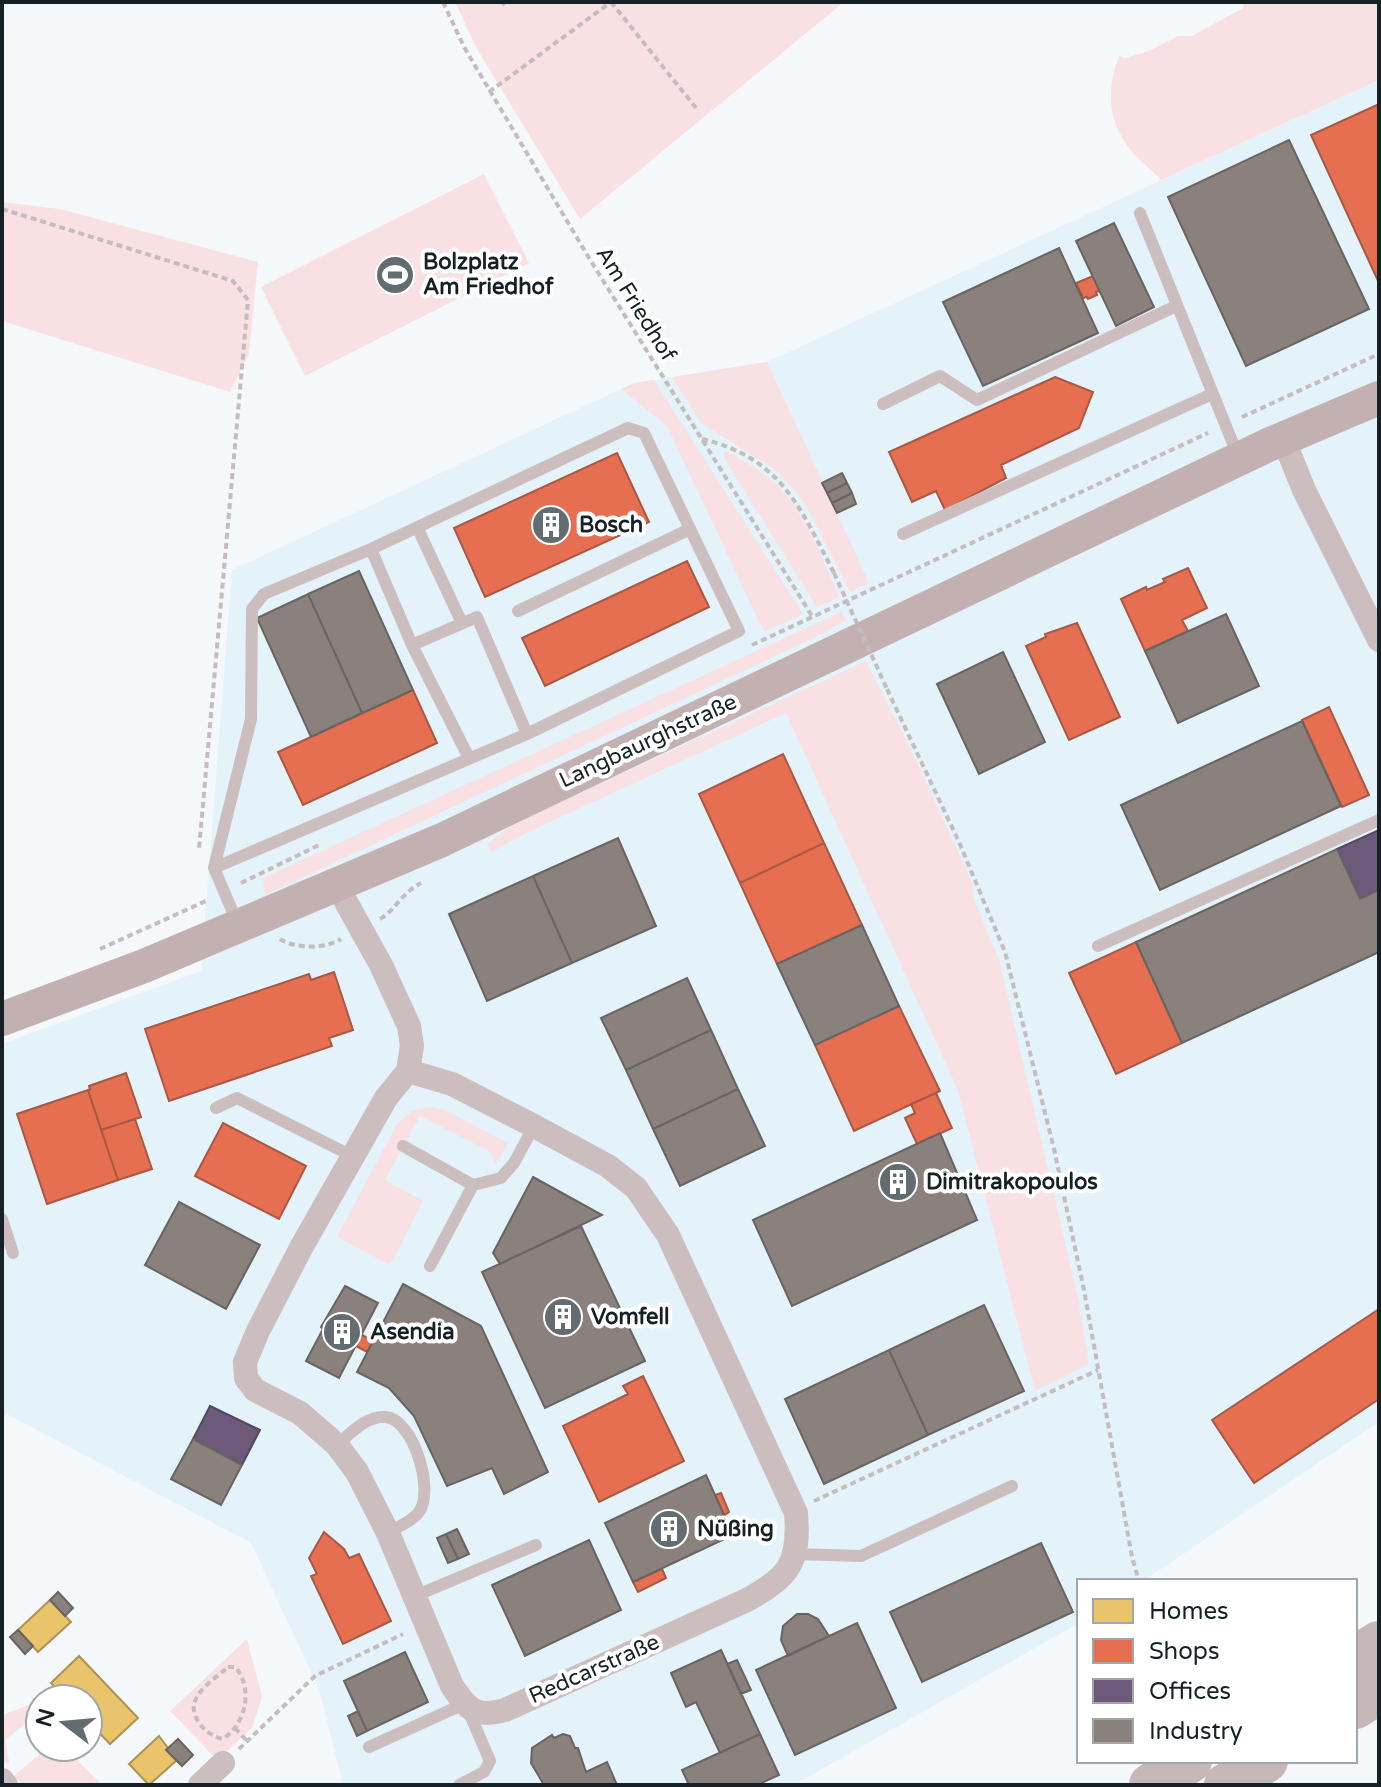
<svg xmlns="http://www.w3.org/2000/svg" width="1381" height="1787" viewBox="0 0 1381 1787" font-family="'Varela Round',sans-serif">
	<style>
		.built { fill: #e4f2f9 }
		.green { fill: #f9e0e2 }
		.homes { fill: #e9c46a; stroke: #a99355; stroke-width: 2 }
		.shops { fill: #e76f51; stroke: #a85844; stroke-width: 2 }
		.offices { fill: #6d597a; stroke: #534860; stroke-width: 2 }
		.industry { fill: #8a817c; stroke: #676462; stroke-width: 2 }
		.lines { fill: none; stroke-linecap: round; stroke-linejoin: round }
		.path { stroke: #c4bcbd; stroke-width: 4; stroke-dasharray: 6 4; stroke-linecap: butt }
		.lane { stroke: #ccbdbe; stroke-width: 12 }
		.street { stroke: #ccbdbe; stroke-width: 24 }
		.secondary { stroke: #c3b1b2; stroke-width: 34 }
		.highway { stroke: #c6b8b9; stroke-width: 44 }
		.path-bridge { stroke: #c4bcbd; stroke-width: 4; stroke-dasharray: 6 4; stroke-linecap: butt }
		.labels { text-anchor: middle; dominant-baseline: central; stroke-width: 8; stroke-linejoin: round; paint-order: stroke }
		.poi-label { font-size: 22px; font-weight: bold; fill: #152125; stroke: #fff; text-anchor: start }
		.street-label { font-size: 22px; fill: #152125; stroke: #fff }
	</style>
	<rect width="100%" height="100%" fill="#f5f8fa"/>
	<!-- built -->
	<path class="built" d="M1379,80V1422L1143,1581H1079V1623L794,1785H343L319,1689L251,1543L7,1414L2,1418V1044L201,971L232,570L634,383L767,362Z"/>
	<!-- green -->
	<path class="green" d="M455,2H844L580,219L477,49Z
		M1245,2H1379V80L1161,180C1153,170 1141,163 1133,153C1107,122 1106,92 1119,56L1125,58L1149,51L1178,36H1192L1243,8Z
		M484,174L529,263L305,376L261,287Z
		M2,202L60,209L258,262L249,354L230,392L2,321Z
		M767,362L869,583L850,592L809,511L795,490L777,471L701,423L672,377Z
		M654,380L803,614L764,632L667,426L621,389L634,383Z
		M724,450C742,460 761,470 776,484C806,513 823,560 839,597L817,607L725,460Z
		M841,612L846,620L820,635L265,895L263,878Z
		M866,661L914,756L972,882L974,900L999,959L1078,1298L1089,1364L1035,1391L958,1090L786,713L526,833L492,852L488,844L513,824Z
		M430,1107L445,1110L508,1143L496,1164L489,1151L420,1116L385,1180L423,1201L390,1265L337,1237L397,1124L412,1111Z
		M247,1639L262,1697L252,1728L217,1760L170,1711Z
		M33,1699L40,1700V1712L5,1740L9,1762L6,1764L2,1759V1715L29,1705Z
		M48,1747H65L102,1785H22L14,1776Z"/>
	<!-- homes -->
	<path class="homes" d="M50,1600L71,1622L38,1652L18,1630Z
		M79,1656L138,1718L110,1744L88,1721V1699H67L51,1683Z
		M159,1736L177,1760L149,1785L129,1764Z"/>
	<!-- shops -->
	<path class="shops" d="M1379,104V283L1311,135Z
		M1093,276L1100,291L1096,292L1097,295L1088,299L1087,297L1083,298L1076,283Z
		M1055,377L1093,392L1079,428L1001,465L1006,478L945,510L936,491L912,502L889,452Z
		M617,453L649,522L485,597L454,528Z
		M687,561L709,607L545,686L522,638Z
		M1188,568L1207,608L1182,620L1188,631L1145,651L1121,599L1146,587L1147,590L1165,582L1163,579Z
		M1077,623L1120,717L1069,740L1026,646L1046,637L1045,634Z
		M413,690L437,743L303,805L278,752Z
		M1329,707L1369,795L1342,807L1302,720Z
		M783,754L824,843L740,883L699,794Z
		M824,843L862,925L777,964L740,883Z
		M1136,942L1182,1043L1116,1074L1069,973Z
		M334,972L353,1030L329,1038L332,1046L169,1101L145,1029L309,974L311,980Z
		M899,1006L940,1091L854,1131L815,1045Z
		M126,1073L141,1117L101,1130L88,1090H90L89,1086Z
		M88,1090L118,1180L47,1204L17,1114Z
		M936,1093L952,1128L917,1144L905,1118L915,1113L911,1104Z
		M135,1119L152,1169L118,1180L101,1130Z
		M223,1123L306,1166L279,1219L195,1176Z
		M1379,1309V1399L1254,1483L1212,1420Z
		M362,1335L373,1341L367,1352L356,1346Z
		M643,1376L684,1461L599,1502L563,1426L628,1394L623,1386Z
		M721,1493L729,1512L724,1515L715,1495Z
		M324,1532L344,1549L349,1558L359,1554L391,1621L343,1644L311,1576L317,1574L309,1558Z
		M662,1569L666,1578L638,1592L633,1582Z"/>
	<!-- offices -->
	<path class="offices" d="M1379,830V890L1360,899L1337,849Z
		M210,1406L260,1430L242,1465L193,1439Z"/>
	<!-- industry -->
	<path class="industry" d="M1289,140L1369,309L1246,366L1168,197Z
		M1114,223L1154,307L1116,326L1076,241Z
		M1059,248L1098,333L983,386L943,302Z
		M842,473L847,483L827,493L822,483Z
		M847,483L852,493L832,503L827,493Z
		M852,493L856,504L837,513L832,503Z
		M359,571L413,690L362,713L308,594Z
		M308,594L362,713L311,737L257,618Z
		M1226,614L1259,686L1178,723L1145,651Z
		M1003,652L1045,742L979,774L937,684Z
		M1302,721L1341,806L1160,890L1121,805Z
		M618,838L656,926L572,963L533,876Z
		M1337,849L1360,899L1379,890V952L1182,1043L1136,942Z
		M533,876L572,963L487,1001L449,914Z
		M862,925L899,1006L815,1045L777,964Z
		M687,978L711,1030L626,1070L601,1018Z
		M711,1030L738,1089L653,1129L626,1070Z
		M738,1089L765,1146L680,1186L653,1129Z
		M940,1133L977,1220L792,1306L753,1220Z
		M533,1177L602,1215L500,1264L493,1253Z
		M179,1202L260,1245L226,1309L145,1265Z
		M581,1226L645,1361L545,1408L482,1272Z
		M403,1284L481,1326L548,1472L504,1494L492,1468L447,1486L414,1416L389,1388L357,1372Z
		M345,1286L378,1303L339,1378L306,1361L323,1329L321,1327Z
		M984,1305L1024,1391L928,1435L889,1350Z
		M889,1350L928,1435L824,1484L785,1399Z
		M193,1439L242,1465L221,1505L171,1479Z
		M706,1475L733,1535L633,1582L605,1523Z
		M457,1529L469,1554L458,1559L446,1534Z
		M446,1534L458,1559L448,1563L437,1538Z
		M589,1540L621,1610L525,1656L492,1585Z
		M1041,1543L1073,1612L922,1682L890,1612Z
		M58,1592L73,1608L65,1616L50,1600Z
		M797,1614H808L818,1619L829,1636L788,1656L781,1640L783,1626Z
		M857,1623L896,1708L795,1755L756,1670Z
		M18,1630L33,1646L25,1654L10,1637Z
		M721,1650L760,1734L720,1753L696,1702L686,1707L671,1673Z
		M405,1652L428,1702L367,1731L344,1681Z
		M737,1660L751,1690L741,1694L727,1664Z
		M358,1711L367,1731L357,1736L348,1716Z
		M563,1734L570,1736L575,1748H578L586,1772L607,1762L617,1785H544L531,1763L532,1748L552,1735L554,1738Z
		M760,1734L779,1775L757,1785H689L682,1770Z
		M178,1739L193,1755L182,1766L166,1750Z"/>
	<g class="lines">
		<!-- path -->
		<path class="path" d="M443,2L464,47L589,258L812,616
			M611,2L696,108
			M502,5L505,2
			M489,92L611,2
			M2,209L233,281L248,300L199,849
			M1242,417L1379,354
			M702,439C781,458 800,507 834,573
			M752,645L1208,433
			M887,689L959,842L1005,952L1054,1149L1084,1290L1132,1557L1139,1581
			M241,883L319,845
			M380,919C397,909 399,895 421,883
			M280,939C295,949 326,949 341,939
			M100,949L208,900
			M814,1501L1098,1370
			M228,1667H235C254,1687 246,1726 222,1739C213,1736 206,1732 200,1724C181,1699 210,1683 228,1667Z
			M235,1728L247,1741
			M239,1749L315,1676L403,1634"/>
		<!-- lane -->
		<path class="lane" d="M1140,213L1238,456
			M883,404L940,376L977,400L1176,306
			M417,527L462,623
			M903,534L1212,394
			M518,611L690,529
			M412,645L469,758
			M214,868L251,719L252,609L264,594L371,549L628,428L644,433L739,631L527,734
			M237,922L214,868L527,734L477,617L412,645L371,549
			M1098,946L1379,820
			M216,1108L237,1098L352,1156
			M403,1146L473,1185L501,1178L514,1163L534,1126
			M2,1219L13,1253
			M430,1266L473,1185
			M337,1445C350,1434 365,1416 385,1417C413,1418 435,1490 419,1512C413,1521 397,1527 388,1533
			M794,1554L861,1556L1012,1486
			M415,1596L536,1545
			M369,1747L464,1704
			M459,1785L484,1772L490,1761L468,1710"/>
		<!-- street -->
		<path class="street" d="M1283,438L1304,490L1379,640
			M336,884L381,965L409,1026L412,1046L408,1071L386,1098L302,1246L258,1331L245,1362L246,1378L255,1390L300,1413L337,1445L357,1472L388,1533L452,1686C468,1710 475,1718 505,1710L747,1600C789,1576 800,1564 796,1513L668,1235L636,1188L608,1166L534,1126L452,1084L408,1071
			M2,1780L6,1785
			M200,1785L223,1763"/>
		<!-- secondary -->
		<path class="secondary" d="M2,1019L144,966L442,840L1268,445L1379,398"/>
		<!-- highway -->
		<path class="highway" d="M1355,1658L1379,1643
			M1355,1707L1379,1692
			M1151,1785L1190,1761
			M1226,1785L1266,1761"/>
		<!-- path-bridge -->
		<path class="path-bridge" d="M834,573L887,689"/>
	</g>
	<!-- icons -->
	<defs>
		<g id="stadium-disc" transform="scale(2)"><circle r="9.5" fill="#636c70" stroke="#fff"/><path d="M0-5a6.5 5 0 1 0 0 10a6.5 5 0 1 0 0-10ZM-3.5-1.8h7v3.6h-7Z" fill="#fff"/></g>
		<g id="building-disc" transform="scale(2)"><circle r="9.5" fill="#636c70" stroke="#fff"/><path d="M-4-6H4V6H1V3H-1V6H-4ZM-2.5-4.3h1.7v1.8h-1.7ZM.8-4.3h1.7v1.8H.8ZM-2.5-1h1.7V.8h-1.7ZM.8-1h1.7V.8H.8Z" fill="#fff"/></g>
	</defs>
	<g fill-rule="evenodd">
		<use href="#stadium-disc" x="395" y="275"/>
		<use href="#building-disc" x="551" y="525"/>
		<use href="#building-disc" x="898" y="1182"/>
		<use href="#building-disc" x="563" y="1317"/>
		<use href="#building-disc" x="342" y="1332"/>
		<use href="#building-disc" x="669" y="1529"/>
	</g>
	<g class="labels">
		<!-- poi labels -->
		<g class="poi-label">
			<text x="423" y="262">Bolzplatz<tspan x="423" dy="25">Am Friedhof</tspan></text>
			<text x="579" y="525">Bosch</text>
			<text x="926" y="1182">Dimitrakopoulos</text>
			<text x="591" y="1317">Vomfell</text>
			<text x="370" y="1332">Asendia</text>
			<text x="697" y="1529">Nüßing</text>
		</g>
		<!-- street labels -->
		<g class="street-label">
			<text transform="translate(636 304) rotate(58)">Am Friedhof</text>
			<text transform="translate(648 741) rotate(-25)">Langbaurghstraße</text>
			<text transform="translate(594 1669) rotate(-24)">Redcarstraße</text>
		</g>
	</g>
	<!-- border -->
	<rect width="1381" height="1787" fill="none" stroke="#152125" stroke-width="8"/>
	<!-- legend -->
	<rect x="1077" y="1579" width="280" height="184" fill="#ffffff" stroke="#a1a6a8" stroke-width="2"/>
	<rect x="1093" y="1599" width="40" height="24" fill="#e9c46a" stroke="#a1a6a8" stroke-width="2"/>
	<text x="1149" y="1619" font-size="24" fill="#152125">Homes</text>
	<rect x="1093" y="1639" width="40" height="24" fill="#e76f51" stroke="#a1a6a8" stroke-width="2"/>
	<text x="1149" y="1659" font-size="24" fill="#152125">Shops</text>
	<rect x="1093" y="1679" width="40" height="24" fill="#6d597a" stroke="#a1a6a8" stroke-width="2"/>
	<text x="1149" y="1699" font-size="24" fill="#152125">Offices</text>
	<rect x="1093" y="1719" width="40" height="24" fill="#8a817c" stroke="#a1a6a8" stroke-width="2"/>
	<text x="1149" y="1739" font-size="24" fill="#152125">Industry</text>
	<!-- north arrow -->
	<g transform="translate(64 1723) rotate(286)"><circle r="38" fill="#ffffff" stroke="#a1a6a8" stroke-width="2"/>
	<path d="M0-6L14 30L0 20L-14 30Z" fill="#636c70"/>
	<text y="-12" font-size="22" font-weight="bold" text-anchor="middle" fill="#152125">N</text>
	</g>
</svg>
